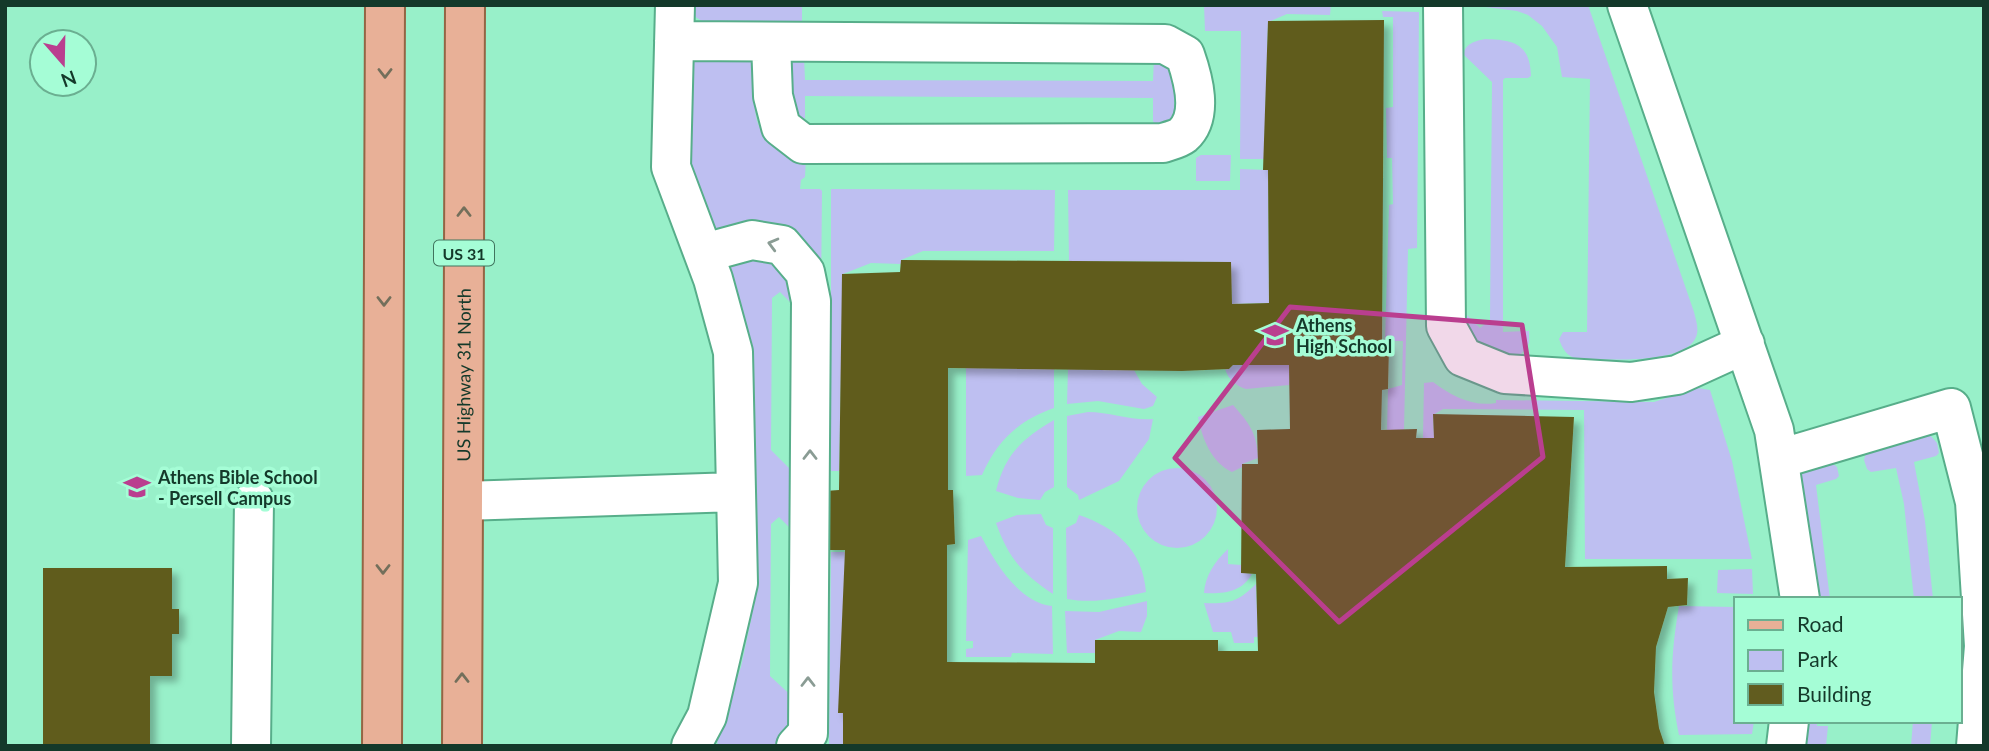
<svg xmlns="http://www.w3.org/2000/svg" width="1989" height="751" viewBox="0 0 1989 751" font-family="Lato,sans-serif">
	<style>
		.green { fill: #bebff1 }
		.building { fill: #615c1f; fill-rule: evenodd; filter: url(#shadow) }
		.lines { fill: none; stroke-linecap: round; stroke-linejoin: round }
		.minor-casing { stroke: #57ae8a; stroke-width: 42 }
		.major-casing { stroke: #946544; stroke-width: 42 }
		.minor { stroke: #fff; stroke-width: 38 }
		.major { stroke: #e8b097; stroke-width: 38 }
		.oneway { stroke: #736f5b }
		.oneway2 { stroke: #8a9c94 }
		.marked { fill: #ba3e8f; fill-opacity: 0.2; stroke: #ba3e8f; stroke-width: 5; stroke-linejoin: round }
		.labels { text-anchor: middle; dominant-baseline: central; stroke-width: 7; stroke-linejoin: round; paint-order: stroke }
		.shield { fill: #a5fdd6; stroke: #40745e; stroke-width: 2 }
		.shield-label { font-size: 16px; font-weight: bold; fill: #14392a }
		.poi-label { font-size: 18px; font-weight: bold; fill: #14392a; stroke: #a5fdd6; text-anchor: start }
		.street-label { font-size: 18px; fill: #14392a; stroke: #a5fdd6 }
	</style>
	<defs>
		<filter id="shadow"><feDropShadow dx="6" dy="6" stdDeviation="3.5" flood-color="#0004"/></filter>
	</defs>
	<rect width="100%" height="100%" fill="#98f0c9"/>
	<!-- green -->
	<path class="green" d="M690,5H802V21L799,23H705L694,16Z
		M1204,5H1331L1330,15L1287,14L1268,22L1264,159H1240L1241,31H1205Z
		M1469,5H1588L1694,312C1696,321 1700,330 1695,339C1681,365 1604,359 1578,359C1567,357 1562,348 1559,339L1563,332H1587L1590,79L1562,77L1557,47L1542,26L1528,15L1517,11Z
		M1382,11L1419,12L1417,248L1408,249L1404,430H1387L1388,389L1402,385L1403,341H1385L1389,205L1393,204L1392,158H1387L1386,108L1393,107V17H1383Z
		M1485,39C1513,40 1530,43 1531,76L1528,78H1505L1503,80V332L1529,331V343L1519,357L1482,355L1459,315L1466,314L1480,328L1490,320L1492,82L1464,55C1464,44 1475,41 1485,39Z
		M747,56C767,77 743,115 766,135C777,144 793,149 806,156L805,177L801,180L800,189H820L822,191L821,295L813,266L714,235L687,183L691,60Z
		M1154,57L1175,69L1174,114C1169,121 1164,125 1155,124L1153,121V98L805,96V118L803,120L795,121L785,61L804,58L805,80L1153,81Z
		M1201,155H1231L1230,181H1196V158Z
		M1240,169L1268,170L1269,303L1232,304L1230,262L1069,261L1068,190H1240Z
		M831,189L1055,190L1054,251H923L901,260V264L871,263L843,274L839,471H831Z
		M728,256L783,263L794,306L780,292L772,298L771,450L799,478L792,530L779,517L771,524L770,676L797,701L796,713L782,746H718L716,735L741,667L752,615V432L720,281Z
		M1233,365H1289V385L1246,389C1236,386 1228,379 1225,369Z
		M966,368L1054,369V408C1019,420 997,441 982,475L966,476Z
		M1068,369L1134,370L1142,384L1157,397L1153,406L1144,409L1098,401L1067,404Z
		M1433,382C1452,396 1472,407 1496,403V400L1654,402L1697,388L1710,390L1732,461L1752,559H1585L1584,410L1443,409L1433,415L1434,438H1423L1424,383Z
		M1233,405C1249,423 1257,433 1258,458L1242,464V467L1232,472C1211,462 1202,438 1198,417Z
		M1088,412C1110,412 1132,421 1153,419L1149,439L1119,481L1079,500L1078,495L1067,487V416Z
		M1054,420V487L1045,492L1040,500L1018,498L996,491C1005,454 1022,439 1054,420Z
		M1928,433L1937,443L1939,453L1936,456L1914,462L1925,521L1933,599H1914L1904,504L1896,468L1871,472L1867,469L1864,460L1866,452Z
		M1832,463L1837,467L1839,476L1836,479L1816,485L1830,599H1806L1795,472Z
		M1137 508a40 40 0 1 1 80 0a40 40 0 1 1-80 0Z
		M1041,514L1046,525L1053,528V594C1022,573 1009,559 996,523L1017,515Z
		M1079,515C1117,528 1143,551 1146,592C1118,598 1095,604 1067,599L1066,528L1076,523Z
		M981,536C995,562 1019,603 1052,606L1053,654L1012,653L1011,657H966V649L973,648V641H966L968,540Z
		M1228,549V564L1241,565V572L1252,574C1242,592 1224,594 1204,593C1205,576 1215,561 1228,549Z
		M831,552H845L843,746H829Z
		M1752,569L1753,594L1717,593L1718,570Z
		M1256,584L1258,637H1254V643H1234L1231,632H1213L1204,603C1229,604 1238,602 1256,584Z
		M1147,601V616L1141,632L1119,631L1095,640V653H1067L1065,611L1099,612Z
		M1679,606L1735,607V721H1754L1752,734L1679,735C1669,686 1671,654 1679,606Z
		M1805,721H1817V726H1828L1826,746H1803Z
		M1913,721H1932L1930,746H1911Z"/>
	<!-- building -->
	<path class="building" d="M1384,20L1382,345H1389L1388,389L1382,390L1381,430L1417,429L1416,438H1434L1433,414L1574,417L1565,567L1667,566V579L1688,578L1687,605L1668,607L1656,647L1654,692L1659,728L1665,746H843V713H838L845,550H825V491L839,490L842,274L900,272L901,260L1231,262L1232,304L1269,303L1268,170H1263L1268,21ZM1233,365H1289L1290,429L1257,430L1258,464H1242L1241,573L1256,574L1258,651H1218V640H1095V663L947,662V545L955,544L953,490H948V368L1182,371L1229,369Z
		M43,568H172V609H179V634H172V676H150V746H43Z"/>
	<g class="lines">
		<!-- minor casing -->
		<g class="minor-casing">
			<path id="minor" d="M675,5L671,167L713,279L733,352L738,583L707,716L691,746
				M1443,5L1446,326L1463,357L1505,374L1631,382L1677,375L1745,344
				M1627,5L1774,430L1800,599
				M674,41L1165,44L1185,55C1193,78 1204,116 1183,135C1178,139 1169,141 1163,143L803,144L781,127L773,96L771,42
				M704,253L752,240L782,245L805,272L811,301L808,733L796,746
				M1779,459L1951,408L1975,502L1984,646L1976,746
				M463,501L736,492
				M251,746L254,500
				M1786,746L1789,721"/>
		</g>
		<!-- major casing -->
		<g class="major-casing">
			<g id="major">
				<path d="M382,746L385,5"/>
				<path id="s1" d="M462,746L465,5"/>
			</g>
		</g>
		<!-- minor -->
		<use href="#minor" class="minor"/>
		<!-- major -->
		<use href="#major" class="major"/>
	</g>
	<!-- one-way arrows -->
	<defs><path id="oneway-chevron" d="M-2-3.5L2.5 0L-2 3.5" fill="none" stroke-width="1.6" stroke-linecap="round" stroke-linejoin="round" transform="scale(1.75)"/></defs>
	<g class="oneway">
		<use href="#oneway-chevron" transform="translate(385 73) rotate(90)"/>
		<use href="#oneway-chevron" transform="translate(464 212) rotate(-90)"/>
		<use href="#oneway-chevron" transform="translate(384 301) rotate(90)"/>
		<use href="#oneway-chevron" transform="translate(383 569) rotate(90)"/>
		<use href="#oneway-chevron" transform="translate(462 678) rotate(-90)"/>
	</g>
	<g class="oneway2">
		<use href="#oneway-chevron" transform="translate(773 244) rotate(-165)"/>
		<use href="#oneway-chevron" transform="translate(810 455) rotate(-90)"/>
		<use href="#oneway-chevron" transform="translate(808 682) rotate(-90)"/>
	</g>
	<!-- marked area -->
	<path class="marked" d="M1290,307L1522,325L1543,457L1339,622L1175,458Z"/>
	<!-- icons -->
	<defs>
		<g id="school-bare" transform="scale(2.1)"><path d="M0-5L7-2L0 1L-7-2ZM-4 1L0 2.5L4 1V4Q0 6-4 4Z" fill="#ba3e8f" stroke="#a5fdd6" stroke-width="2.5" paint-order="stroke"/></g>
	</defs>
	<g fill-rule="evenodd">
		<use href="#school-bare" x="1275" y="335"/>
		<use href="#school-bare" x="137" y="487"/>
	</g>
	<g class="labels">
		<!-- shield labels -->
		<rect class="shield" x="434" y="240.5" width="60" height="25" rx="5"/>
		<g class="shield-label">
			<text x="464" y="253">US 31</text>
		</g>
		<!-- poi labels -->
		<g class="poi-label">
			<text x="1296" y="325">Athens<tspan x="1296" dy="21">High School</tspan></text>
			<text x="158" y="477">Athens Bible School<tspan x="158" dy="21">- Persell Campus</tspan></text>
		</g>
		<!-- street labels -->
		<g class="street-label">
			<text stroke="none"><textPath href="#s1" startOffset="371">US Highway 31 North</textPath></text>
		</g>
	</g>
	<!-- border -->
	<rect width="1989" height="751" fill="none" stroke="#14392a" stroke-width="14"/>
	<!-- legend -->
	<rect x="1734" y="597" width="228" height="126" fill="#a5fdd6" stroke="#6baf91" stroke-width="2"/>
	<rect x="1748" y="620" width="35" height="10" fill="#e8b097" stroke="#6baf91" stroke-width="2"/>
	<text x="1797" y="632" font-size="21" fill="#14392a">Road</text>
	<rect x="1748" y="650" width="35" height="21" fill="#bebff1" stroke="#6baf91" stroke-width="2"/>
	<text x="1797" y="667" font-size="21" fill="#14392a">Park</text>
	<rect x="1748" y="684" width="35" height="21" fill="#615c1f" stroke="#6baf91" stroke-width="2"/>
	<text x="1797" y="702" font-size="21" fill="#14392a">Building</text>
	<!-- north arrow -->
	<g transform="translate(63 63) rotate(160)"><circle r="33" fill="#a5fdd6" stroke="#6baf91" stroke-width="2"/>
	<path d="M0-5L12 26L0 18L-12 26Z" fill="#ba3e8f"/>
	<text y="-10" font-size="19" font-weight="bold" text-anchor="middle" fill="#14392a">N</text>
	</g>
</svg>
